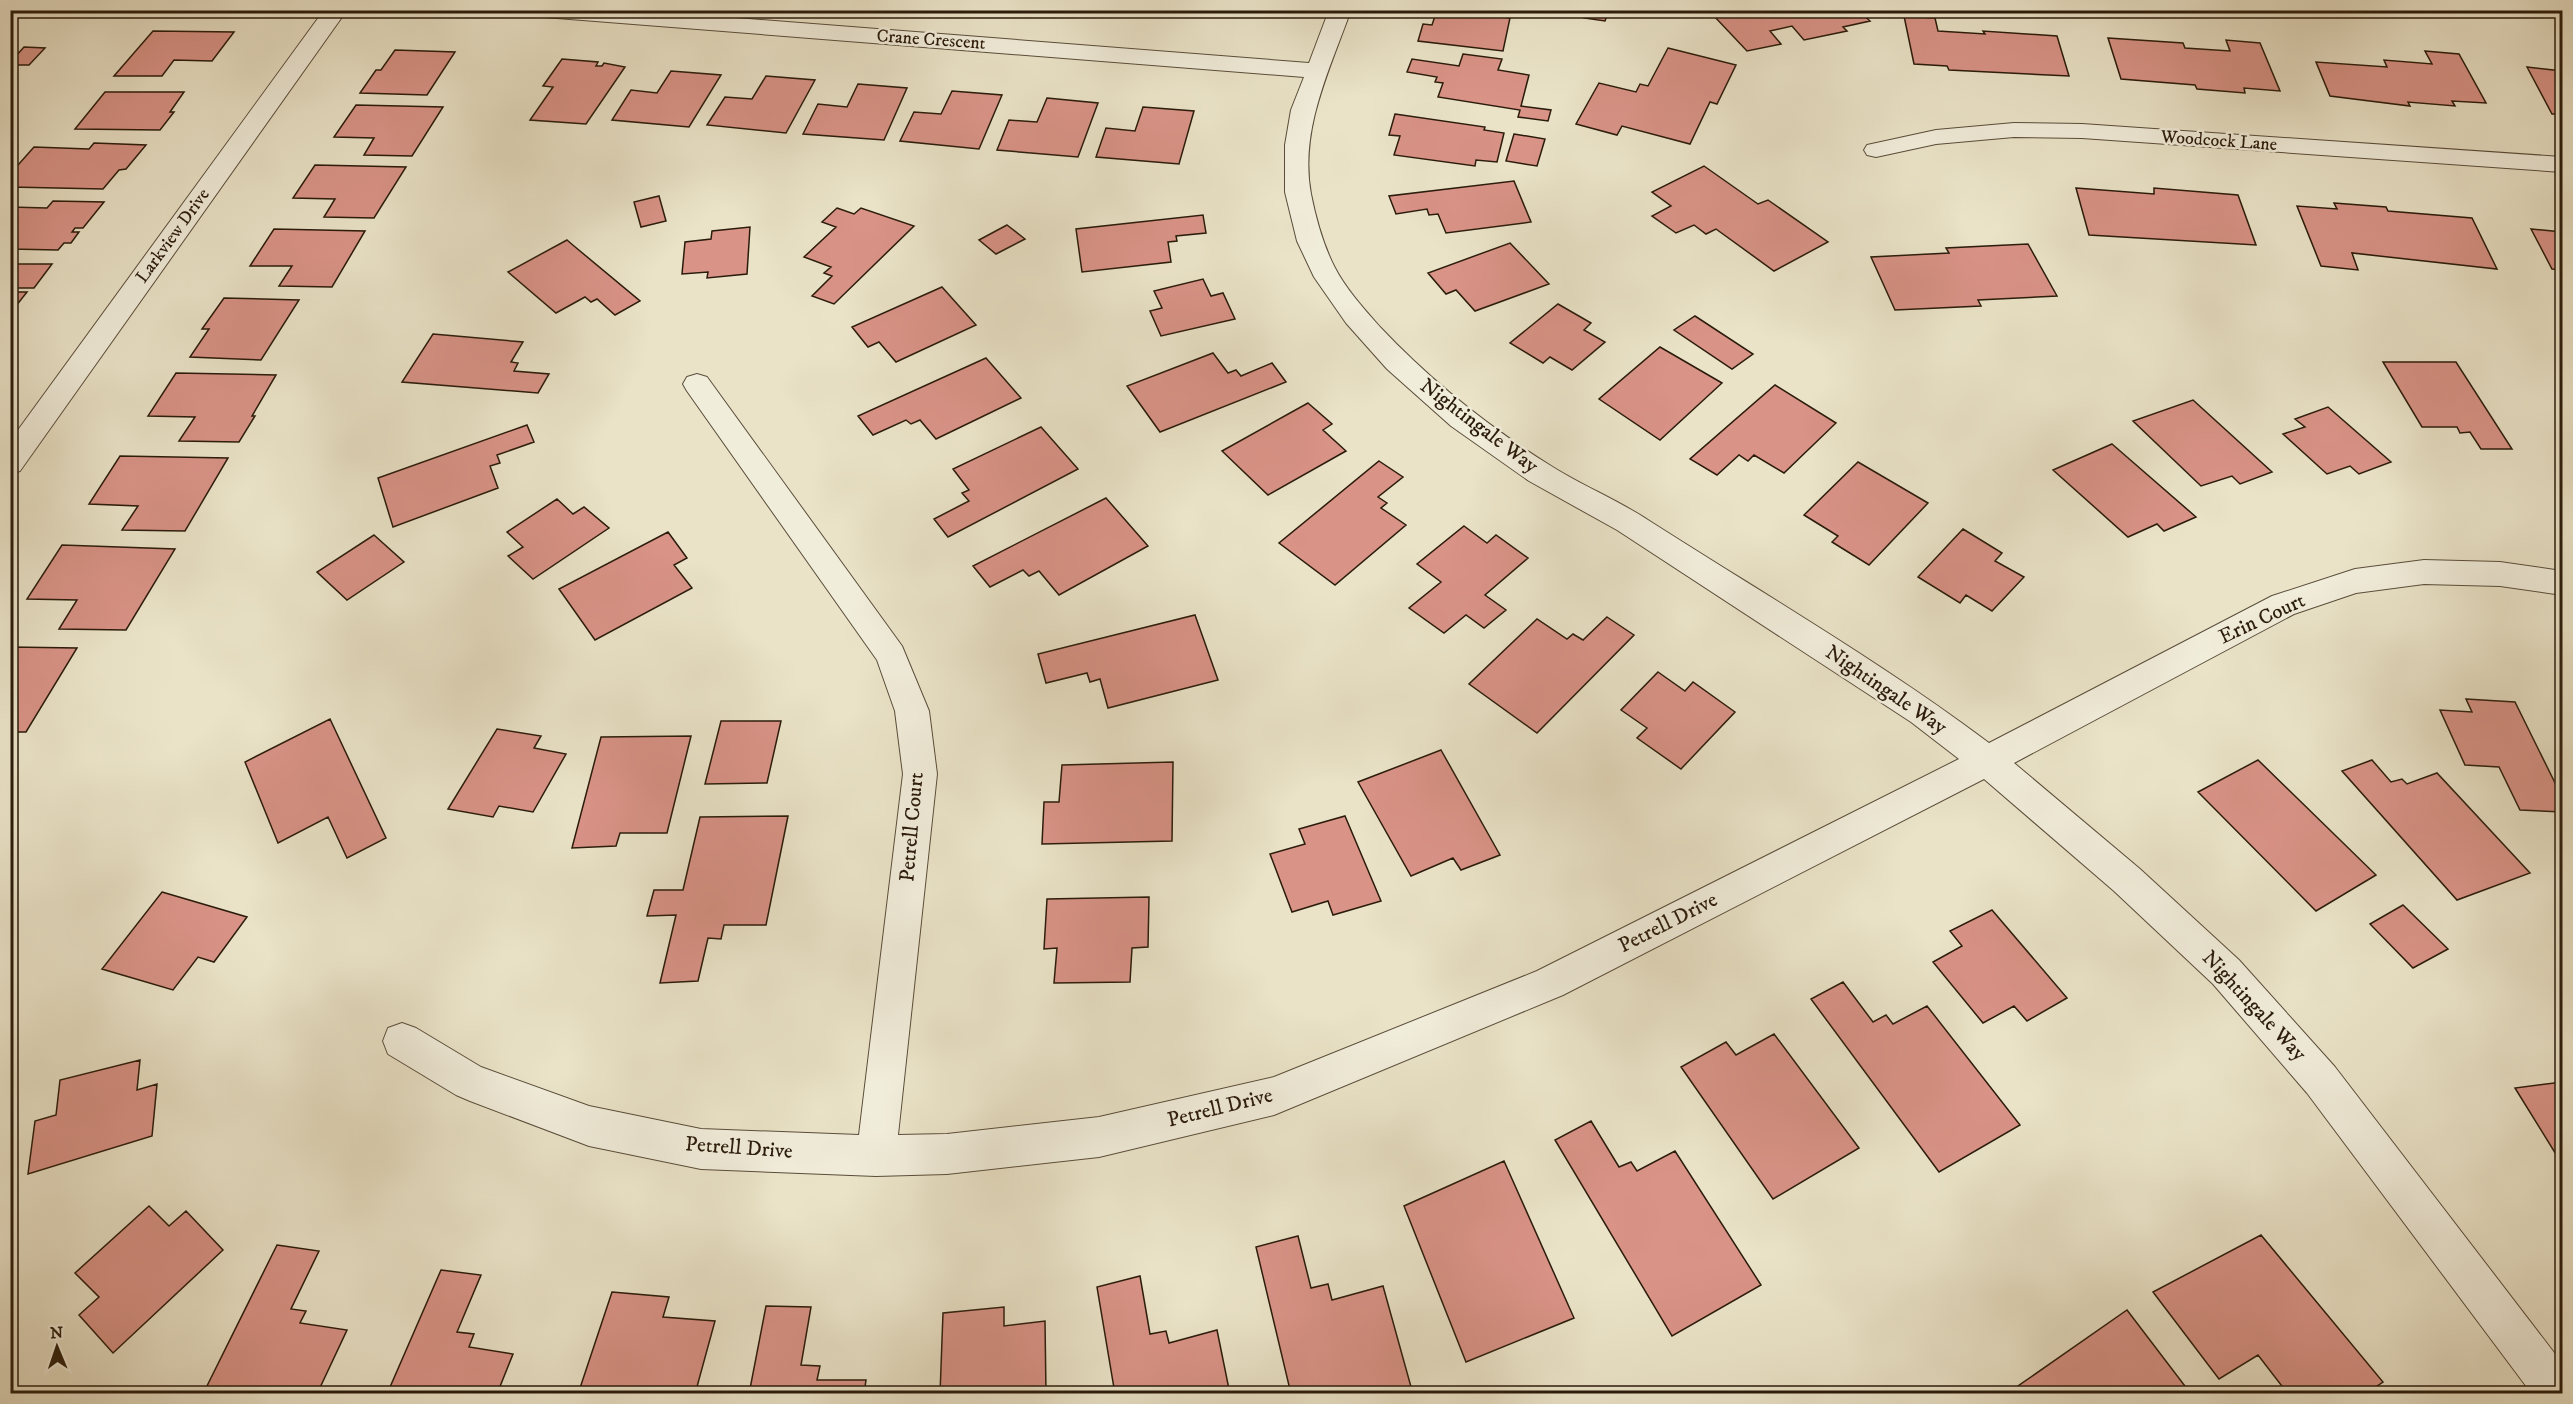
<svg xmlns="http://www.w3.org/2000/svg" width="2573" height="1404" viewBox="0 0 2573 1404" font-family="'IM FELL DW Pica',serif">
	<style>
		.building { fill: #d99387; stroke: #2a1b0b; stroke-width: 1.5 }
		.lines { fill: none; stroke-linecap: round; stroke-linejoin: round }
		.minor-casing { stroke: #5a4d3a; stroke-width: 2 }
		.minor { fill: #f1eddb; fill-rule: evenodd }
		.labels { text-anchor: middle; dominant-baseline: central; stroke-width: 5; stroke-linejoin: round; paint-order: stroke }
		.far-street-label { font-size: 18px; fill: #2a1b0b; stroke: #f1eddb }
		.street-label { font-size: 21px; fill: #2a1b0b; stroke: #f1eddb }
	</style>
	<rect width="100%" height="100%" fill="#eae3c8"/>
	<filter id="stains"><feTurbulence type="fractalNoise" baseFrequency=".00333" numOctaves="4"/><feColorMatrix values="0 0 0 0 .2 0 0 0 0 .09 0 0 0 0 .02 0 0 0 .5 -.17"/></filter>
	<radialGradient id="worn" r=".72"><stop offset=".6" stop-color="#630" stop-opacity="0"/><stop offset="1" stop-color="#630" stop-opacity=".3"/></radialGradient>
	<!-- building -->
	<path class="building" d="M1437,10H1497L1496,16L1510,18L1503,51L1418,41L1423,24L1432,25Z
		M1586,10H1609L1605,21L1584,18Z
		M1736,10H1858L1870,21L1843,27L1847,31L1804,40L1792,26L1770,31L1781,44L1747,51L1713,15Z
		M1904,16L1935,18L1938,31L1985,34L1983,31L2057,36L2069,76L1949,70L1947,66L1914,64Z
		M153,31L234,32L212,61L174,60L162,76H114Z
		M2108,38L2183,43L2185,48L2230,51L2226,40L2260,43L2280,91L2244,88L2245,93L2197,89L2195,85L2121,79Z
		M24,47L45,48L29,65H10V56H16Z
		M1668,48L1736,65L1717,104L1710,102L1690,144L1622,126L1617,135L1576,124L1599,83L1636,92L1640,84L1648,86Z
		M395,50L455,52L427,95L360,93L376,70H381Z
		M2425,51L2459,54L2486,103L2452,101L2455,106L2408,102L2410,106L2330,96L2316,62L2387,67L2384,60L2432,64Z
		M1463,54L1502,59L1498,70L1529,75L1521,106L1551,110L1548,121L1518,117L1520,110L1438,97L1443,83L1435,82L1437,77L1407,72L1412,59L1459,66Z
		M562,59L598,62L596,66H602L604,63L625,67L586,124L530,120L553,87L543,86Z
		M2527,67L2562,71V114H2552Z
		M671,71L721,75L689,127L612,120L631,90L657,93Z
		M766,76L815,80L786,133L707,125L725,97L752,99Z
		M858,84L907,88L884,140L803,134L818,104L847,107Z
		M952,91L1002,95L979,149L900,141L914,112L941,114Z
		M105,92H184L170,112H174L160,130L75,129Z
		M1047,98L1098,103L1078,157L997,150L1009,120L1037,122Z
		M356,105L443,107L412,156L364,155L374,138L334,137Z
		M1143,107L1194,111L1179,164L1096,157L1106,128L1135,131Z
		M1395,114L1485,127L1484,130L1504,133L1497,162L1476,160L1475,166L1394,155L1400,136L1389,135Z
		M1514,134L1545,139L1537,166L1506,161Z
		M94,143L146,145L126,169L119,170L103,189L10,187V174L34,147L89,149Z
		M315,165L406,167L374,218L324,217L335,199L293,198Z
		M1704,166L1758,204L1768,200L1828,242L1774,271L1716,229L1706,234L1694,225L1676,233L1652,216L1671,206L1652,192Z
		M1514,181L1531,222L1446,233L1438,214L1429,215L1427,209L1396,214L1389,196Z
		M2076,188L2154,194V188L2238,195L2256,245L2089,235Z
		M659,196L666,221L641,227L634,202Z
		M53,201L104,202L83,228H75L72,232H79L71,243H64L58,250L10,249V207L47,208Z
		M2334,203L2386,207L2388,211L2472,218L2497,269L2352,253L2358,270L2321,266L2297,206L2337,209Z
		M837,208L854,214L861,208L914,226L834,304L812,296L832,276L824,273L831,267L804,257L836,227L822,222Z
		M1203,215L1206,233L1176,236L1177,241L1168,242L1171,262L1082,272L1076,229Z
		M1007,225L1025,239L996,254L979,240Z
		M750,227L747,274L707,278L708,272L682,274L685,242L711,239L712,231Z
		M274,229L365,231L332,287L279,286L292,266H250Z
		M2531,229L2562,232V270L2552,269Z
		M567,240L574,246L640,301L615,315L597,299L591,302L585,297L556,313L508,272Z
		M1510,243L1549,284L1475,311L1456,290L1446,294L1428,273Z
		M2028,244L2057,296L1978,300L1981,306L1895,310L1871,257L1949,253L1946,248Z
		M10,264H52L34,288H10Z
		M1203,279L1211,296L1223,293L1235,319L1161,336L1150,311L1162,308L1154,291Z
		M942,287L976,325L896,362L879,342L868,347L852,327Z
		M10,292H27L12,311H10Z
		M224,298L299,300L261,360L190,357L209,329H202Z
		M1558,304L1591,323L1584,330L1605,342L1572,370L1550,357L1543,363L1510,343Z
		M1695,316L1753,354L1732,369L1674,330Z
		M433,334L523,342L511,362L518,363L514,371L549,374L538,393L402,382Z
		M1660,347L1722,383L1660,440L1599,399Z
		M1213,353L1228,373L1236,370L1241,376L1272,363L1286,382L1160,432L1127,386Z
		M986,358L1021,398L936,439L920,420L911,424L906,420L873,435L858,416Z
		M2383,362H2456L2512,449H2481L2470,432L2460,433L2457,427H2422Z
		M176,373L276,375L252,416H255L239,442L179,441L195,417L148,416Z
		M1775,385L1836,423L1784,473L1754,455L1748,461L1739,455L1717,475L1690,459Z
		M2193,400L2272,472L2240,484L2232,476L2201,486L2133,421Z
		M1308,403L1332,424L1323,430L1346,451L1268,495L1222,451Z
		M2328,407L2391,462L2359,474L2350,466L2327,474L2283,434L2305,427L2295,419Z
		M527,425L534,442L497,455L500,463L490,466L498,488L393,527L378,478Z
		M1041,427L1078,469L948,537L934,519L969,501L962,493L969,490L953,469Z
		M2112,444L2196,517L2164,531L2157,524L2128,537L2053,470Z
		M120,456L228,458L185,531L122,530L138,506L89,504Z
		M1379,461L1403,477L1378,497L1387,503L1381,508L1406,525L1335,585L1279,543Z
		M1858,462L1928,503L1869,565L1832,542L1838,536L1804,515Z
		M1106,498L1148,546L1059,595L1039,571L1029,576L1023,570L990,587L973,566Z
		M557,499L573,514L584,507L609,528L533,579L508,556L523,547L507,532Z
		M1464,526L1487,543L1496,535L1528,558L1485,595L1506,610L1484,628L1466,615L1444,633L1409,608L1441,582L1417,564Z
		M1963,529L2002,553L1995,561L2024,577L1992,611L1966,595L1960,603L1918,577Z
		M668,532L687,558L674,565L692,588L595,640L559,589Z
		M374,535L404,562L347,600L317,572Z
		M62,545L175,549L126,630L59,629L77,600L27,599Z
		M1195,615L1218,680L1108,708L1100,679L1090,682L1087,673L1046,683L1038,654Z
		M1607,617L1634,635L1537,733L1469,684L1537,619L1567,639L1573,634L1583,640Z
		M10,647L77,648L26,732H10Z
		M1658,672L1685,691L1693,682L1735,712L1681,769L1637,738L1647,728L1621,710Z
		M2466,699L2515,702L2562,797V812L2520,810L2499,767L2465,765L2440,710L2472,712Z
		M330,719L386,838L347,858L328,817L278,843L245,762Z
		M721,721H781L767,783L705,784Z
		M497,729L541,736L534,748L566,754L533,812L499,806L493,817L448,809Z
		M691,736L667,833H620L616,846L572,848L601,737Z
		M1441,750L1500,855L1461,870L1453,858L1411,876L1358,782Z
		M2258,760L2376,875L2316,911L2198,792Z
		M2372,760L2391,782L2402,779L2407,784L2437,773L2530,873L2457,900L2342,771Z
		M1173,762L1172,841L1042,844L1044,802H1059L1062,765Z
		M788,816L766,925H724L721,939L708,938L698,981L660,983L676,915L647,916L654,890H683L700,817Z
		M1345,816L1381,901L1333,915L1328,901L1292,912L1270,854L1305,844L1299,829Z
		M162,892L247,917L214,962L198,957L173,990L102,969Z
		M1149,897L1148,947L1132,948L1130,982L1054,983L1057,948L1044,949L1047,899Z
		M2403,905L2448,949L2413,968L2370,924Z
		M1992,910L2067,998L2027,1021L2014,1006L1983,1023L1933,962L1962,946L1950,931Z
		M1843,982L1873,1022L1886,1015L1893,1024L1927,1006L2020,1125L1939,1172L1811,999Z
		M1774,1034L1859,1148L1773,1199L1681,1067L1726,1042L1736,1055Z
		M140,1060L137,1090L157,1084L152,1136L28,1174L35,1121L56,1115L60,1080Z
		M2562,1082V1164L2515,1088Z
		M1591,1121L1619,1167L1631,1162L1637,1171L1675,1151L1761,1285L1672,1336L1555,1140Z
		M1504,1161L1574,1318L1466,1362L1404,1206Z
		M149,1206L169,1226L186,1211L223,1250L113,1353L79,1315L99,1297L75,1273Z
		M2261,1235L2383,1382L2365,1394H2288L2258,1355L2219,1379L2153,1292Z
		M1298,1236L1311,1288L1328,1284L1332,1300L1383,1286L1413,1394H1291L1256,1247Z
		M277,1245L319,1251L291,1309L306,1311L300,1323L347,1330L317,1394H203Z
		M441,1270L481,1275L457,1332L474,1334L469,1347L513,1354L497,1394H387Z
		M1140,1276L1150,1334L1166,1331L1169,1343L1217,1330L1230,1394H1115L1097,1287Z
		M612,1292L669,1297L663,1317L715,1321L695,1394H578Z
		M766,1306L811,1307L801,1365L820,1366L817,1380H866L864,1394H749Z
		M1004,1307V1326L1045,1321L1046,1394H940L943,1313Z
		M2127,1310L2191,1394H2024L2018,1386Z"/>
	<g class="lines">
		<!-- minor casing -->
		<g class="minor-casing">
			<path id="minor" d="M324,10H347L20,471L10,474V441Z
				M533,10H635L1309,63L1329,10H1351C1330,69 1299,130 1311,194C1316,219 1323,244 1334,266C1345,288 1364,309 1380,327C1430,380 1486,425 1548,464C1580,485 1616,499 1648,520C1762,593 1881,662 1989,743L2272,596L2355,569L2424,560L2500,562L2562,571V595L2500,586L2424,584L2356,593L2294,614L2014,763L2140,869L2239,960L2335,1067L2562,1363V1394H2532L2307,1093L2213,984L2114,891L1984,779L1563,995L1274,1115L1099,1157L947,1174L876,1176L701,1169L589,1146L470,1101L456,1095L388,1054L383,1041L388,1028L402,1023L416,1028L481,1067L589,1106L701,1129L859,1135L903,774L895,711L877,660L687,391L683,384L687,377L697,374L707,377L902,646L929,711L937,774L898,1135L947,1134L1099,1117L1274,1077L1537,971L1959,759L1911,722L1617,530L1529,481L1451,426L1387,369L1346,323L1314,277L1297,241L1285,192V145L1291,110L1304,77L544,17L536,15Z
				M2014,123L2082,124L2562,157V172L2082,138L2014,137L1936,144L1876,157L1867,155L1864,150L1867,145L1936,130Z"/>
		</g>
		<!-- minor -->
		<use href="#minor" class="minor"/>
	</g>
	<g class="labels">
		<!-- far-street labels -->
		<g class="far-street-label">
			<text transform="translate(931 40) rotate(4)">Crane Crescent</text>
			<text transform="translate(2219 141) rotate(4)">Woodcock Lane</text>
			<text transform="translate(173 236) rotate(-54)">Larkview Drive</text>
		</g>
		<!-- street labels -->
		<g class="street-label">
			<text transform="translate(1479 426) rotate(37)">Nightingale Way</text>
			<text transform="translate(2262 619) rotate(-25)">Erin Court</text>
			<text transform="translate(1886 690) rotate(34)">Nightingale Way</text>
			<text transform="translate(912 827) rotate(-85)">Petrell Court</text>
			<text transform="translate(1668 923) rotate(-27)">Petrell Drive</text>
			<text transform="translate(2254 1006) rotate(47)">Nightingale Way</text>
			<text transform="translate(1220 1108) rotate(-14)">Petrell Drive</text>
			<text transform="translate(739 1148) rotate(4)">Petrell Drive</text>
		</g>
	</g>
	<!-- margin -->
	<rect width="2573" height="1404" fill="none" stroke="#eae3c8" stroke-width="36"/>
	<rect x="12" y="12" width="2549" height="1380" fill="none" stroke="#2a1b0b" stroke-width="3"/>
	<rect x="18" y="18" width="2537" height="1368" fill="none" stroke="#2a1b0b" stroke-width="1.5"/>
	<!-- north arrow -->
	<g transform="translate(57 1347) rotate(358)" stroke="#f1eddb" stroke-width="4.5" paint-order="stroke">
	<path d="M0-4.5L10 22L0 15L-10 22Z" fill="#2a1b0b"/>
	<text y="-9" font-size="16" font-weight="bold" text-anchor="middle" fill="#2a1b0b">N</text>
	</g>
	<rect width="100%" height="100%" filter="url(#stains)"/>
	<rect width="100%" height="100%" fill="url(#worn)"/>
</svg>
